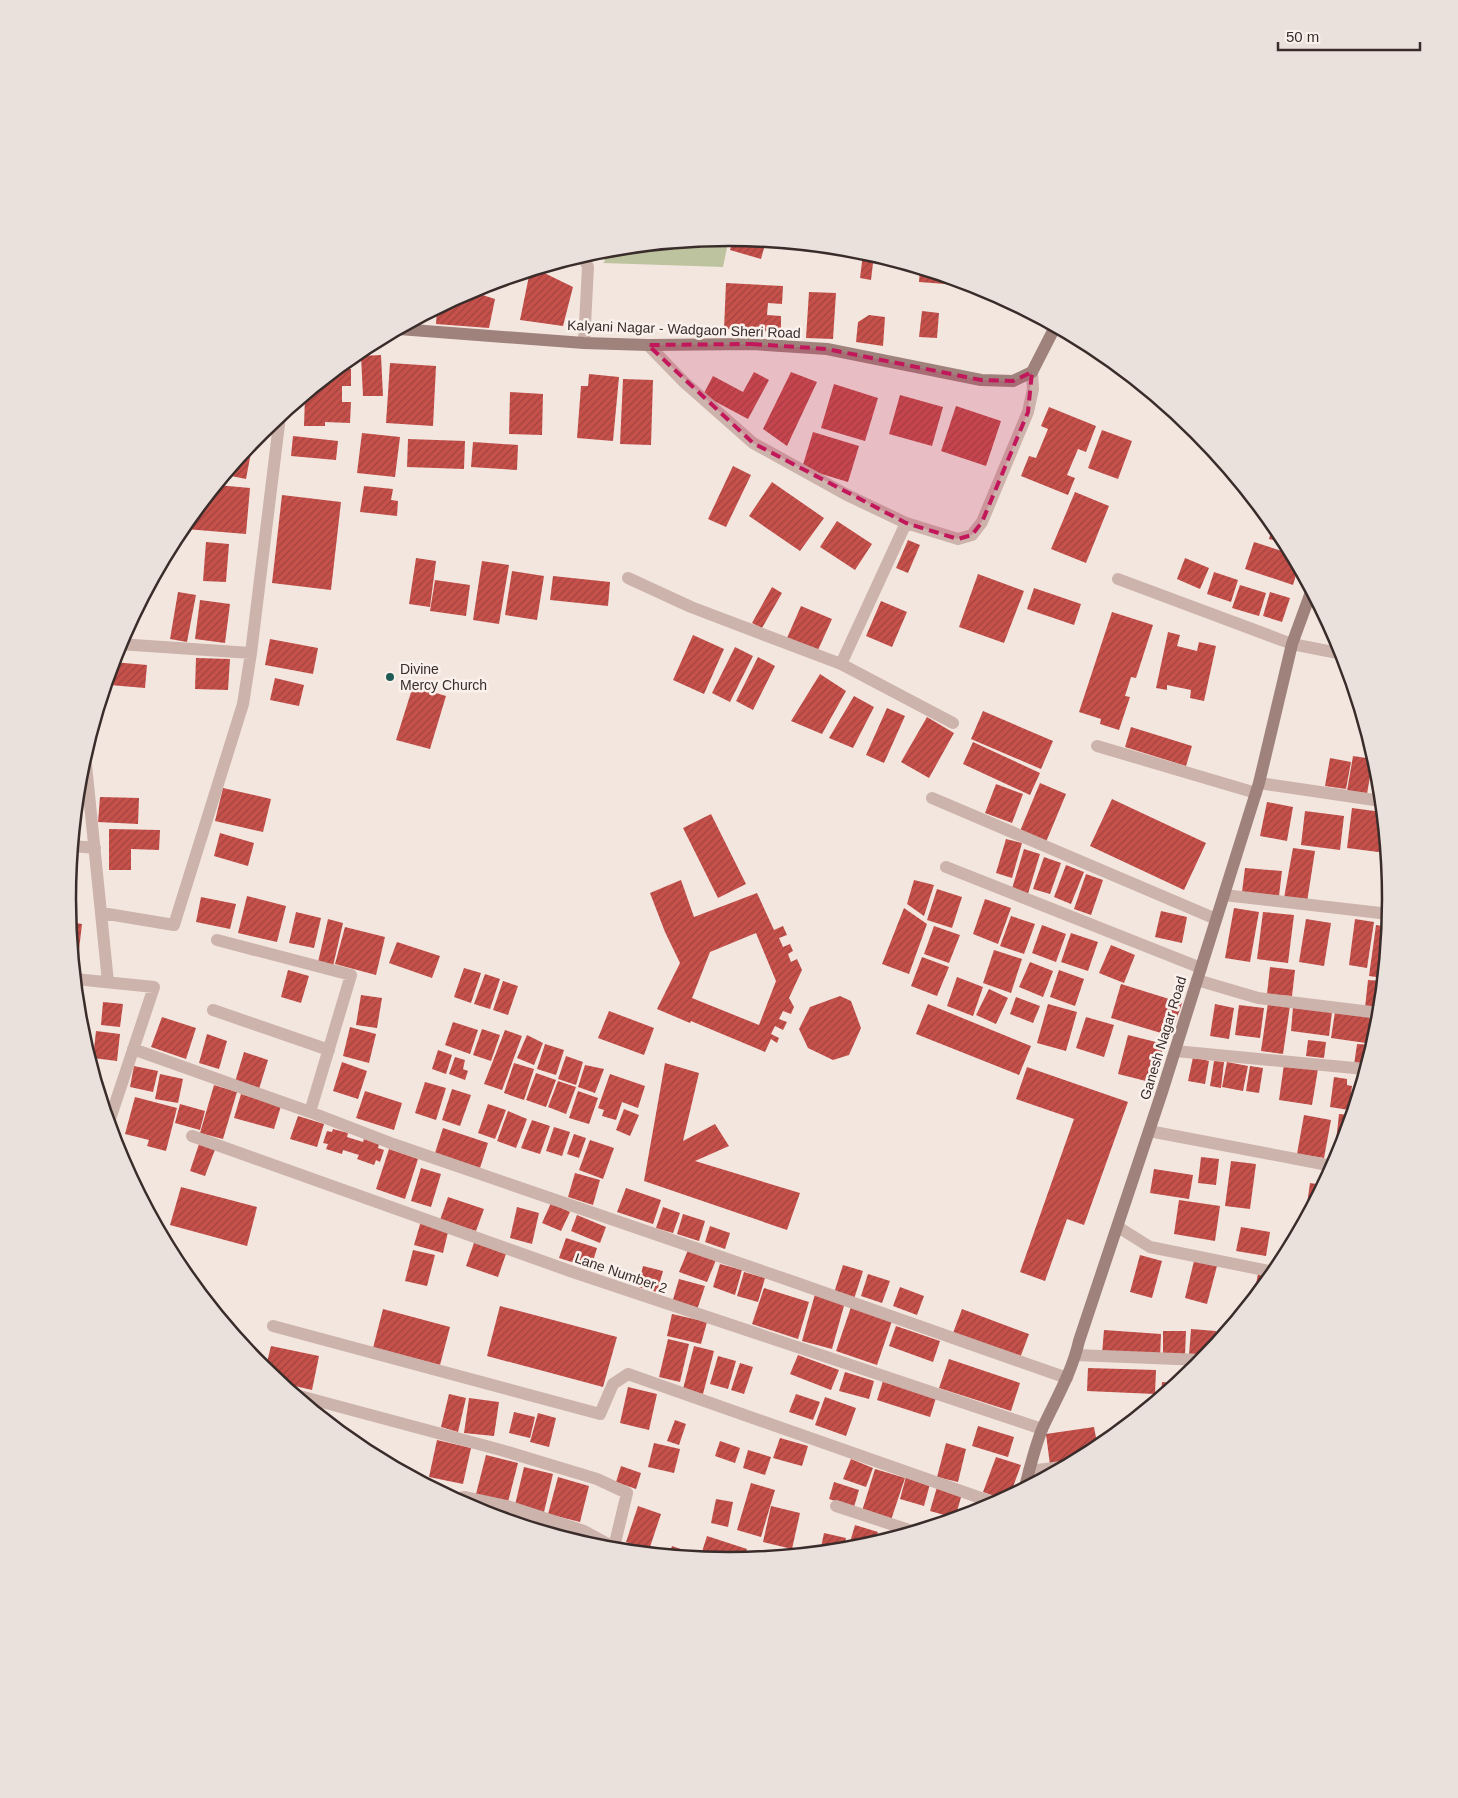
<svg xmlns="http://www.w3.org/2000/svg" width="1458" height="1798" viewBox="0 0 1458 1798" font-family="Helvetica,sans-serif">
	<style>
		.park { fill: #bdc39f }
		.building { fill: url(#building-hatch); fill-rule: evenodd }
		.lines { fill: none; stroke-linecap: round; stroke-linejoin: round }
		.street { stroke: #ccb3ab; stroke-width: 12 }
		.secondary { stroke: #9f827c; stroke-width: 12 }
		.marked { fill: #c2185b; fill-opacity: 0.2; stroke: #c2185b; stroke-width: 4; stroke-dasharray: 10 6; stroke-linejoin: round }
		.poi-dot { fill: #1f5b54; stroke: #faf1ec; stroke-width: 2 }
		.labels { text-anchor: middle; dominant-baseline: central; stroke-width: 5; stroke-linejoin: round; paint-order: stroke }
		.street-label { font-size: 14px; fill: #392c2a; stroke: #faf1ec }
		.poi-label { font-size: 14px; fill: #392c2a; stroke: #faf1ec; text-anchor: start }
		.rim { fill: none; stroke: #392c2a; stroke-width: 2.5 }
	</style>
	<defs>
		<pattern id="building-hatch" width="6" height="6" patternUnits="userSpaceOnUse" patternTransform="scale(1.25)"><rect width="6" height="6" fill="#c6514b"/><path d="M-1 1l2-2M0 6l6-6M5 7l2-2" fill="none" stroke="#a2433f"/></pattern>
	</defs>
	<rect width="100%" height="100%" fill="#f3e6df"/>
	<!-- park -->
	<path class="park" d="M729,238L723,267L603,263L605,261L600,250Z"/>
	<!-- building -->
	<path class="building" d="M733,238L766,241L761,259L730,250Z
		M863,254L874,255L871,280L860,278Z
		M536,269L573,287L563,326L520,320L530,271Z
		M920,269L959,281V285L919,282Z
		M726,283L783,286L782,304L768,303L767,315L781,316V332L724,329Z
		M470,291L495,299L489,328L436,324L437,309Z
		M809,292L836,293L833,339L806,338Z
		M922,311L939,313L937,338L919,337Z
		M869,315L885,317L883,346L856,342L858,322Z
		M381,355L383,396H363L361,356Z
		M390,363L436,366L433,426L386,423Z
		M337,369H351V386H342V402H351L350,423L325,422V426H304L305,396Z
		M754,372L769,380L748,419L703,395L713,376L743,392Z
		M791,372L817,382L787,446L763,429Z
		M589,374L619,377L613,441L577,438L581,386H588Z
		M623,379L653,380L651,445L620,444Z
		M834,384L878,398L865,441L821,428Z
		M510,392L543,394L542,435L509,434Z
		M900,395L943,407L932,446L889,434Z
		M956,406L1001,421L986,466L941,451Z
		M1049,407L1096,426L1086,452L1078,449L1067,475L1075,478L1068,495L1021,476L1029,456L1036,458L1048,429L1041,426Z
		M1102,430L1132,441L1118,479L1088,468Z
		M813,432L859,446L848,482L802,468Z
		M362,433L400,437L395,477L357,473Z
		M293,436L338,441L336,460L291,456Z
		M408,439L465,441L464,469L407,467Z
		M253,442L246,479L226,475L243,454Z
		M473,442L518,445L517,470L471,467Z
		M733,466L751,475L726,527L708,519Z
		M772,482L824,518L800,551L749,516Z
		M217,485L250,488L246,534L186,529V523Z
		M364,486L393,489L391,500L398,501L397,516L360,512Z
		M1075,492L1109,506L1086,563L1051,549Z
		M282,495L341,502L331,590L272,583Z
		M837,521L872,544L855,570L820,547Z
		M1273,525L1279,532L1285,543L1269,539Z
		M908,540L920,545L908,573L896,568Z
		M206,542L229,544L226,582L203,581Z
		M1254,542L1291,554L1298,568L1293,585L1245,569Z
		M416,558L436,561L430,607L409,604Z
		M1185,558L1209,568L1200,589L1177,579Z
		M482,561L509,565L499,624L473,620Z
		M512,571L544,576L537,620L505,615Z
		M1214,572L1238,580L1231,602L1207,594Z
		M978,574L1024,591L1004,643L959,627Z
		M553,576L610,582L608,606L550,600Z
		M435,580L470,585L466,616L430,611Z
		M1240,585L1266,593L1259,616L1232,608Z
		M772,587L782,593L762,628L752,623Z
		M1034,588L1081,604L1074,625L1027,609Z
		M178,592L196,595L187,642L170,639Z
		M1270,592L1290,598L1282,622L1263,616Z
		M200,600L230,604L225,643L195,639Z
		M881,601L907,612L892,647L866,636Z
		M801,606L832,619L818,650L787,638Z
		M1112,612L1153,625L1136,678L1131,677L1125,696L1130,697L1119,730L1100,724L1101,719L1079,712Z
		M1168,632L1180,635L1177,646L1197,651L1199,642L1216,646L1204,701L1190,698L1191,690L1167,685V690L1156,688Z
		M693,635L724,649L704,694L673,680Z
		M270,639L318,648L313,674L265,665Z
		M735,647L753,656L730,702L712,693Z
		M758,657L775,666L753,710L736,701Z
		M196,658L230,659L228,690L195,689Z
		M113,662L147,665L145,688L110,685Z
		M820,674L846,691L822,734L791,721Z
		M275,678L304,685L299,706L270,700Z
		M413,686L446,696L430,749L396,740Z
		M854,696L874,707L853,748L829,738Z
		M887,708L905,716L884,763L866,755Z
		M983,711L1053,741L1041,769L971,739Z
		M927,717L954,733L929,778L901,762Z
		M1131,727L1192,746L1186,766L1125,747Z
		M973,742L1040,773L1030,795L963,764Z
		M1353,756L1373,759L1367,794L1347,791Z
		M1330,758L1351,762L1346,789L1325,786Z
		M1376,765L1378,770L1380,796L1372,795Z
		M1040,783L1066,794L1046,842L1020,831Z
		M996,784L1023,794L1012,823L985,813Z
		M223,788L271,799L263,832L215,821Z
		M100,797L139,798L138,824L98,822Z
		M1112,799L1206,843L1184,890L1090,846Z
		M1267,802L1293,807L1287,841L1260,836Z
		M1352,808L1382,812L1386,853L1347,848Z
		M1305,811L1344,816L1340,850L1301,845Z
		M711,814L746,884L718,898L683,828Z
		M109,829L160,830L159,850L131,849V870H109Z
		M220,833L254,843L248,866L214,856Z
		M1006,839L1022,843L1012,878L996,873Z
		M1293,848L1315,851L1307,902L1284,898Z
		M1024,849L1040,854L1027,897L1011,892Z
		M1044,857L1061,863L1050,894L1033,889Z
		M1066,865L1084,872L1071,904L1054,897Z
		M1245,868L1282,871L1279,896L1242,892Z
		M1086,874L1103,880L1091,915L1074,909Z
		M681,880L694,917L757,893L774,930L783,926L787,935L779,938L783,947L790,944L793,951L788,954L791,962L797,959L802,970L789,998L794,1007L791,1014L783,1011L779,1019L787,1022L783,1030L775,1026L771,1034L779,1038L777,1043L771,1039L765,1052L691,1021L690,1023L657,1009L680,963L665,932L650,893ZM756,933L776,981L759,1025L692,998L710,952Z
		M914,880L934,885L924,916L907,904Z
		M937,889L962,897L952,928L927,920Z
		M247,896L286,906L277,942L238,933Z
		M201,897L236,904L230,929L196,922Z
		M985,899L1011,908L998,944L973,934Z
		M904,908L927,924L909,974L882,964Z
		M1234,908L1259,912L1250,962L1225,958Z
		M1161,911L1187,917L1182,943L1155,937Z
		M296,912L321,918L314,948L289,943Z
		M1263,912L1294,915L1288,963L1257,959Z
		M1011,916L1035,924L1024,954L1000,946Z
		M328,919L343,923L333,966L318,962Z
		M1306,919L1331,923L1324,966L1299,962Z
		M1355,919L1374,922L1367,968L1349,965Z
		M70,922L82,924L79,950L72,949Z
		M1042,925L1066,934L1056,962L1032,953Z
		M1376,925L1388,927L1383,978L1369,976Z
		M934,926L960,935L949,963L924,954Z
		M345,927L385,937L376,975L335,964Z
		M1071,933L1098,942L1088,971L1061,962Z
		M397,942L440,956L432,978L389,963Z
		M1111,945L1135,955L1124,983L1099,973Z
		M994,950L1022,959L1011,993L983,983Z
		M922,957L949,967L937,996L911,986Z
		M1030,962L1053,971L1043,997L1019,987Z
		M1270,967L1295,970L1292,996L1267,994Z
		M464,968L481,973L471,1003L454,997Z
		M288,970L309,976L301,1003L281,997Z
		M1059,970L1084,979L1075,1006L1050,997Z
		M485,974L500,979L490,1009L474,1004Z
		M957,977L983,987L973,1016L947,1006Z
		M1368,980L1382,981L1380,1009L1365,1008Z
		M503,981L518,986L508,1015L493,1010Z
		M1121,984L1182,1003L1171,1036L1111,1018Z
		M989,989L1008,998L996,1024L976,1015Z
		M361,995L382,998L377,1028L356,1025Z
		M840,996L851,1001L861,1028L849,1055L833,1060L808,1048L799,1029L810,1007Z
		M1016,997L1040,1006L1033,1023L1010,1014Z
		M103,1002L123,1004L120,1027L101,1025Z
		M1268,1003L1290,1006L1283,1054L1261,1051Z
		M928,1004L1031,1046L1019,1075L916,1034Z
		M1048,1004L1077,1012L1066,1051L1037,1043Z
		M1215,1004L1234,1008L1229,1039L1210,1036Z
		M1239,1005L1264,1008L1260,1038L1235,1035Z
		M1293,1007L1332,1012L1329,1036L1291,1031Z
		M609,1011L654,1028L644,1055L598,1038Z
		M1335,1012L1376,1018L1373,1044L1331,1038Z
		M162,1017L196,1028L186,1059L151,1047Z
		M1086,1017L1114,1025L1104,1057L1076,1048Z
		M453,1022L478,1030L470,1054L445,1045Z
		M350,1027L376,1034L369,1063L343,1056Z
		M482,1029L500,1035L491,1061L473,1055Z
		M505,1030L522,1036L502,1090L484,1084Z
		M96,1031L120,1034L117,1061L93,1058Z
		M207,1034L227,1041L219,1069L199,1063Z
		M527,1035L543,1043L534,1065L517,1058Z
		M1128,1035L1164,1044L1154,1083L1118,1074Z
		M1308,1040L1326,1042L1324,1058L1306,1056Z
		M545,1044L564,1050L556,1075L537,1069Z
		M1357,1044L1373,1045L1366,1067L1354,1065Z
		M438,1050L452,1055L446,1074L432,1069Z
		M244,1052L268,1060L259,1089L235,1082Z
		M566,1056L583,1062L576,1085L558,1079Z
		M455,1057L465,1060L463,1069L468,1071L465,1080L449,1074Z
		M1193,1057L1209,1061L1205,1084L1188,1081Z
		M1214,1061L1224,1062L1221,1088L1210,1086Z
		M342,1062L367,1071L358,1099L333,1091Z
		M1227,1062L1248,1066L1243,1091L1222,1087Z
		M514,1063L534,1069L524,1100L504,1093Z
		M665,1063L699,1073L683,1141L715,1124L729,1146L695,1161L800,1193L787,1230L644,1181Z
		M1284,1064L1318,1069L1312,1105L1279,1100Z
		M585,1065L604,1069L595,1093L578,1087Z
		M134,1066L158,1071L153,1092L130,1087Z
		M1250,1066L1263,1068L1259,1093L1246,1091Z
		M1027,1067L1128,1102L1084,1225L1067,1219L1045,1281L1020,1272L1074,1119L1016,1099Z
		M536,1073L556,1080L546,1107L526,1100Z
		M160,1074L183,1079L178,1103L155,1099Z
		M610,1074L645,1086L638,1108L622,1102L616,1120L602,1116L604,1110L598,1108Z
		M1334,1077L1347,1079V1085L1352,1086L1349,1110L1330,1107Z
		M558,1081L576,1087L566,1114L548,1107Z
		M425,1082L446,1088L436,1120L415,1113Z
		M214,1085L237,1092L223,1139L200,1133Z
		M452,1089L471,1095L460,1126L442,1120Z
		M365,1091L402,1103L394,1130L356,1118Z
		M578,1091L598,1098L589,1124L569,1118Z
		M241,1094L281,1106L274,1129L234,1118Z
		M135,1097L177,1108L166,1151L147,1146L149,1140L125,1134Z
		M180,1104L205,1111L200,1130L175,1123Z
		M488,1104L506,1110L495,1139L478,1133Z
		M624,1109L639,1115L630,1136L616,1130Z
		M508,1111L527,1119L516,1148L497,1141Z
		M1339,1114L1351,1115L1340,1152L1336,1160H1334Z
		M1304,1115L1331,1120L1324,1158L1297,1154Z
		M298,1116L324,1124L317,1147L290,1139Z
		M532,1120L550,1126L540,1154L521,1148Z
		M554,1127L570,1132L562,1156L546,1151Z
		M443,1128L488,1143L480,1168L435,1153Z
		M333,1129L348,1133L347,1137L363,1142L364,1139L379,1144L378,1148L384,1150L380,1162L376,1160L374,1165L357,1159L359,1155L343,1150L342,1154L326,1149L328,1144L323,1143L327,1131L332,1132Z
		M574,1134L586,1138L579,1158L567,1154Z
		M590,1140L614,1148L603,1179L579,1170Z
		M200,1141L216,1147L205,1176L190,1171Z
		M389,1149L418,1159L405,1199L376,1189Z
		M1201,1157L1219,1159L1216,1185L1198,1183Z
		M1231,1161L1256,1164L1250,1209L1225,1206Z
		M421,1168L441,1174L431,1207L411,1201Z
		M1154,1169L1193,1175L1189,1199L1150,1193Z
		M575,1173L600,1180L593,1205L568,1197Z
		M1310,1183L1323,1185L1305,1218Z
		M181,1187L257,1207L247,1246L170,1225Z
		M626,1188L661,1200L653,1224L617,1212Z
		M448,1197L484,1209L476,1231L440,1220Z
		M1179,1200L1220,1206L1215,1241L1174,1234Z
		M551,1203L570,1212L561,1231L542,1223Z
		M517,1207L539,1213L532,1244L510,1238Z
		M663,1207L680,1213L673,1233L656,1228Z
		M683,1214L705,1221L699,1241L677,1234Z
		M577,1215L606,1227L600,1243L571,1231Z
		M421,1221L449,1228L443,1253L414,1245Z
		M710,1226L730,1233L725,1249L705,1242Z
		M1241,1227L1270,1232L1266,1256L1236,1251Z
		M566,1238L597,1248L591,1268L559,1258Z
		M475,1240L507,1251L498,1277L466,1266Z
		M413,1250L435,1255L427,1286L405,1281Z
		M688,1250L716,1260L707,1282L679,1272Z
		M1140,1255L1162,1261L1152,1298L1130,1292Z
		M1194,1261L1217,1266L1207,1304L1185,1298Z
		M720,1264L742,1270L735,1295L713,1287Z
		M843,1265L863,1271L854,1299L834,1293Z
		M643,1266L663,1271L657,1292L638,1287Z
		M744,1272L765,1278L758,1302L737,1296Z
		M868,1274L890,1281L882,1303L861,1296Z
		M1258,1274L1271,1277L1253,1299Z
		M679,1279L705,1286L697,1310L672,1303Z
		M900,1287L924,1296L917,1315L893,1306Z
		M764,1288L809,1302L798,1339L752,1324Z
		M815,1294L845,1302L832,1349L802,1341Z
		M500,1306L617,1337L603,1387L487,1356Z
		M851,1307L892,1321L877,1365L836,1351Z
		M383,1309L450,1327L440,1365L373,1348Z
		M962,1309L1029,1334L1020,1358L953,1333Z
		M672,1314L707,1322L701,1344L667,1336Z
		M896,1326L940,1341L933,1362L889,1346Z
		M1191,1329L1216,1331L1214,1345L1205,1357L1189,1355Z
		M1104,1330L1161,1334L1160,1358L1102,1354Z
		M1163,1331H1186L1185,1355H1163Z
		M668,1339L689,1344L680,1382L659,1377Z
		M271,1346L319,1356L312,1390L282,1383L265,1370Z
		M694,1346L714,1351L703,1394L683,1389Z
		M798,1355L839,1370L831,1390L790,1374Z
		M718,1356L736,1361L728,1389L710,1384Z
		M949,1359L1020,1383L1011,1411L939,1388Z
		M740,1363L753,1367L744,1394L731,1390Z
		M1088,1368L1156,1370L1155,1394L1087,1391Z
		M845,1372L874,1381L869,1399L839,1391Z
		M883,1381L936,1398L930,1417L877,1400Z
		M1162,1382L1177,1383L1161,1396Z
		M628,1387L657,1394L649,1430L620,1423Z
		M449,1394L466,1398L458,1432L441,1427Z
		M796,1394L820,1402L813,1420L789,1412Z
		M825,1397L856,1408L846,1436L815,1425Z
		M469,1398L499,1402L494,1436L464,1433Z
		M514,1412L535,1417L530,1438L509,1433Z
		M538,1413L556,1418L549,1447L530,1442Z
		M675,1420L686,1424L679,1445L667,1441Z
		M978,1426L1014,1437L1008,1457L972,1446Z
		M1094,1427L1098,1448L1074,1461L1050,1465L1046,1434Z
		M780,1438L808,1446L802,1466L773,1458Z
		M437,1440L471,1448L463,1484L429,1477Z
		M720,1441L740,1448L735,1463L715,1456Z
		M654,1443L680,1449L674,1473L648,1467Z
		M946,1443L966,1449L958,1482L937,1477Z
		M748,1450L771,1457L765,1475L743,1468Z
		M486,1455L518,1463L508,1502L476,1494Z
		M996,1457L1021,1465L1010,1495L1003,1499L983,1492Z
		M851,1459L873,1468L866,1487L843,1479Z
		M621,1466L641,1473L636,1489L616,1482Z
		M524,1467L553,1474L544,1512L515,1505Z
		M875,1469L905,1478L891,1520L862,1511Z
		M558,1477L589,1486L580,1522L548,1514Z
		M906,1477L930,1484L924,1506L900,1499Z
		M834,1482L859,1490L854,1507L829,1499Z
		M751,1483L775,1490L761,1537L737,1530Z
		M937,1487L962,1494L955,1518L930,1511Z
		M716,1499L733,1502L728,1527L711,1523Z
		M638,1506L661,1514L649,1550L626,1542Z
		M771,1506L800,1513L792,1549L763,1542Z
		M507,1518L540,1525L539,1529L507,1520Z
		M855,1525L878,1532L874,1543L848,1549Z
		M824,1533L846,1538L843,1549L820,1552Z
		M707,1536L747,1549L744,1559L729,1560L700,1558Z
		M672,1546L695,1554L694,1557L669,1555Z"/>
	<g class="lines">
		<!-- street -->
		<path class="street" d="M583,255L588,267L584,343
			M648,345L684,382L753,443L847,495L906,523L958,539L972,535L982,522L1028,412L1033,389L1032,372
			M628,578L691,607L841,664L953,723
			M1118,579L1292,644L1343,654
			M119,644L251,653
			M841,664L906,523
			M1097,746L1256,793
			M85,755L108,982
			M1259,783L1381,801
			M932,798L1216,919
			M73,846L95,848
			M946,867L1201,968
			M1224,895L1389,914
			M102,913L174,925L243,704L251,653L280,416
			M217,940L351,975L310,1112
			M75,979L154,987L109,1122
			M1197,980L1258,998L1379,1013
			M213,1010L329,1050
			M133,1049L310,1112L393,1144L794,1282L1067,1378
			M1175,1051L1365,1069
			M1149,1131L1333,1166
			M192,1136L570,1271L1042,1429
			M1118,1227L1150,1247L1274,1272
			M273,1326L600,1414L613,1384L628,1374L995,1503
			M1076,1355L1202,1360
			M296,1395L501,1450L597,1479L627,1493L614,1547
			M1029,1471L1062,1467
			M455,1499L465,1497L507,1506L584,1531L617,1549
			M836,1506L912,1531"/>
		<!-- secondary -->
		<path class="secondary" d="M399,329L584,343L648,345L752,344L827,349L981,380L1013,381L1032,372L1055,327
			M1025,1487C1030,1467 1035,1446 1043,1427C1056,1399 1072,1372 1079,1341L1162,1092L1259,783L1292,644L1311,592"/>
	</g>
	<!-- marked area -->
	<path class="marked" d="M752,344L827,349L981,380L1013,381L1032,372L1028,412L982,522L972,535L958,539L906,523L753,443L648,345Z"/>
	<!-- markers -->
	<circle class="poi-dot" cx="390" cy="677" r="5"/>
	<g class="labels">
		<!-- street labels -->
		<g class="street-label">
			<text transform="translate(684 329) rotate(2)">Kalyani Nagar - Wadgaon Sheri Road</text>
			<text transform="translate(1163 1038) rotate(-73)">Ganesh Nagar Road</text>
			<text transform="translate(621 1273) rotate(19)">Lane Number 2</text>
		</g>
		<!-- poi labels -->
		<g class="poi-label">
			<text x="400" y="669">Divine<tspan x="400" dy="16">Mercy Church</tspan></text>
		</g>
	</g>
	<!-- crop -->
	<path d="M0 0H1458V1798H0ZM76 899a653 653 0 1 1 1306 0a653 653 0 1 1-1306 0Z" fill="#ebe1dc" fill-rule="evenodd"/>
	<path class="rim" d="M76 899a653 653 0 1 1 1306 0a653 653 0 1 1-1306 0Z"/>
	<!-- scale -->
	<path d="M1278 42v8h142v-8" fill="none" stroke="#392c2a" stroke-width="2.5"/>
	<text x="1286" y="42" font-size="15" fill="#392c2a" stroke="#faf1ec" stroke-width="4" paint-order="stroke">50 m</text>
</svg>
